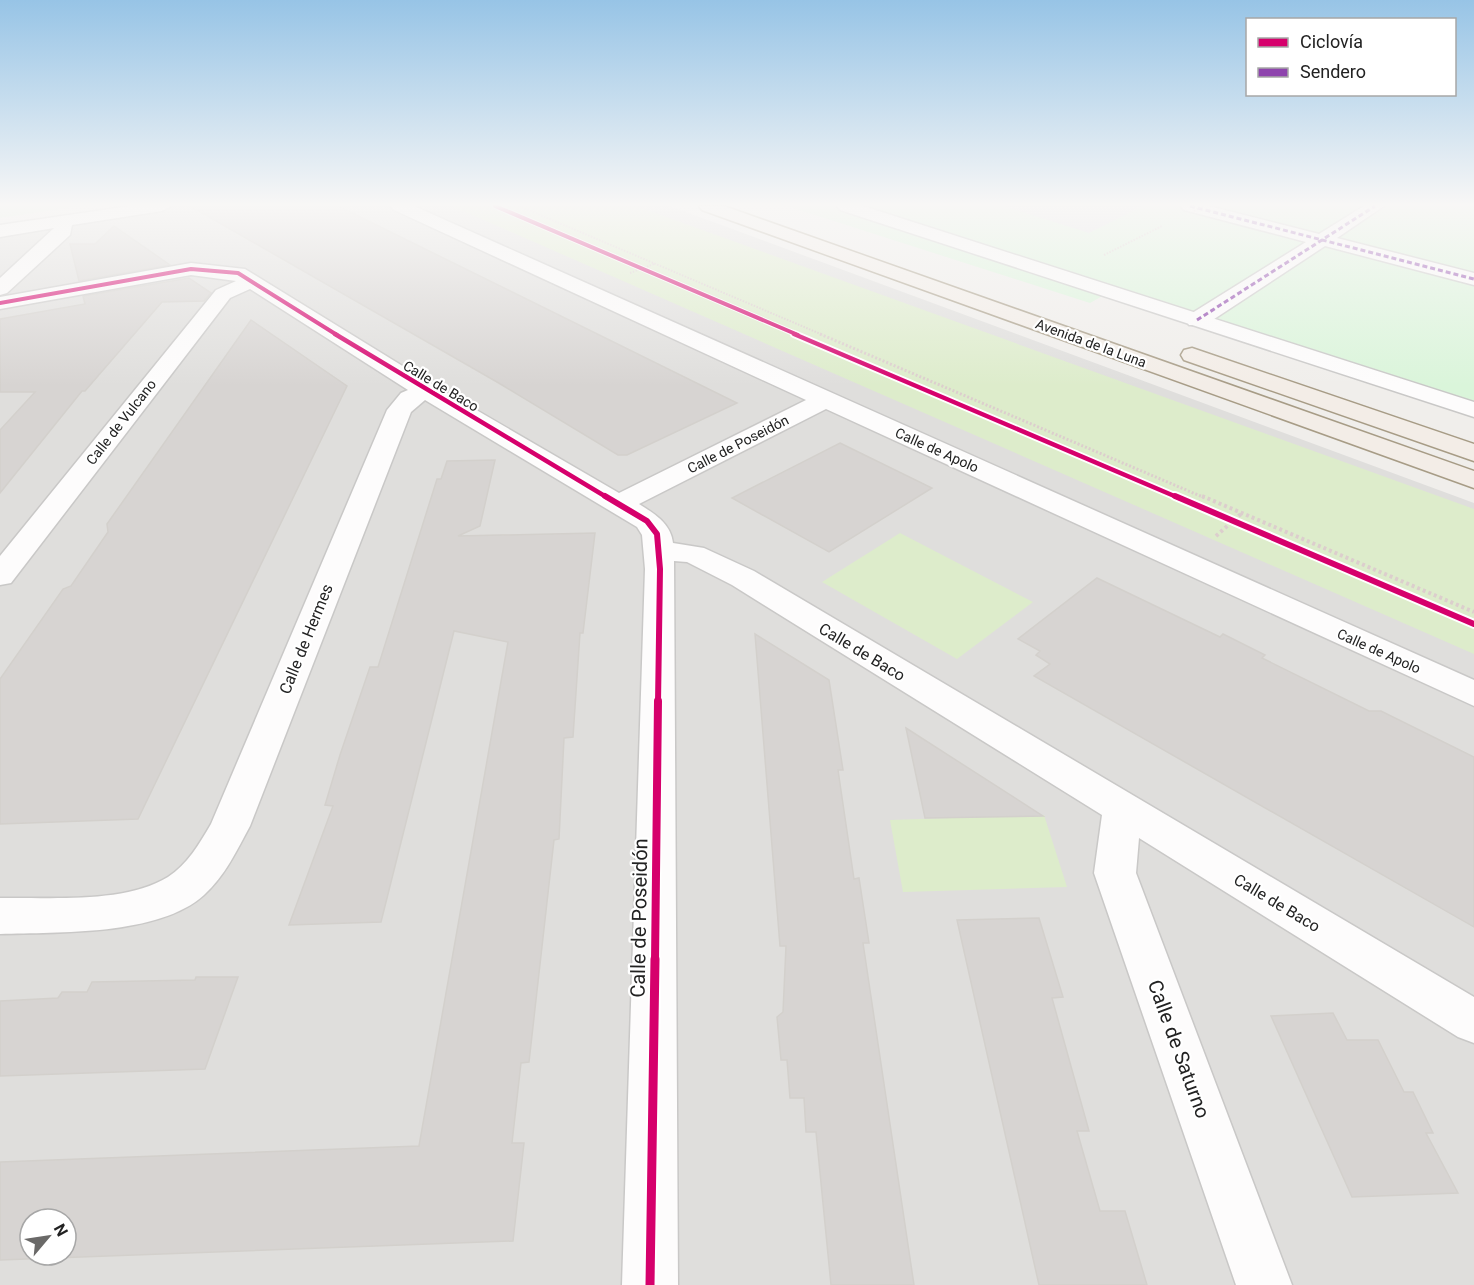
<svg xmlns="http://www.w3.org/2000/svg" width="1474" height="1285" viewBox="0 0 1474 1285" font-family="Roboto,sans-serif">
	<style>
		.residential { fill: #dfdedc; fill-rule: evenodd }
		.grass { fill: #ddeccb }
		.park { fill: #daf5da }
		.plaza { fill: #e2e1e5 }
		.building { fill: #d7d4d2; stroke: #d3d0cc; stroke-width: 1.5; fill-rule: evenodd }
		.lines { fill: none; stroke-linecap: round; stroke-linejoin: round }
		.pedestrian-casing { stroke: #c9c8c7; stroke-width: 3 }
		.minor-casing { stroke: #c9c8c7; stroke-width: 3 }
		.primary-casing { stroke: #a79c86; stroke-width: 3 }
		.path-far2 { stroke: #dccecd; stroke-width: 2; stroke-dasharray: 1.5 1.5; stroke-linecap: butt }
		.path-far1 { stroke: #dccecd; stroke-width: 3; stroke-dasharray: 2 2; stroke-linecap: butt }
		.path { stroke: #dccecd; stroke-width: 4; stroke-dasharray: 3 3; stroke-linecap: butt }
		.pedestrian { fill: #fdfcfc; fill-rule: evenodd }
		.minor { fill: #fdfcfc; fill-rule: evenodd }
		.primary { fill: #f3ede7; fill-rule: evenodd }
		.path-bridge { stroke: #dccecd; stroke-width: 2; stroke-dasharray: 1.5 1.5; stroke-linecap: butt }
		.quiet { stroke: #8e44ad; stroke-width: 3; stroke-dasharray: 5 3; stroke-linecap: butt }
		.cycleway-far4-casing { stroke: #fff; stroke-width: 6 }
		.cycleway-far3-casing { stroke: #fff; stroke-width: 8 }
		.cycleway-far2-casing { stroke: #fff; stroke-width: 10 }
		.cycleway-far1-casing { stroke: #fff; stroke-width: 11 }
		.cycleway-casing { stroke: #fff; stroke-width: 13 }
		.cycleway-far4 { stroke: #d6006c; stroke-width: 4 }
		.cycleway-far3 { stroke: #d6006c; stroke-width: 4.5 }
		.cycleway-far2 { stroke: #d6006c; stroke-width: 6 }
		.cycleway-far1 { stroke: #d6006c; stroke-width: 8 }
		.cycleway { stroke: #d6006c; stroke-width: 9 }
		.labels { text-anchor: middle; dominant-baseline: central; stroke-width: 4.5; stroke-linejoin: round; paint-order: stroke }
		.far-street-label { font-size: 14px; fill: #222; stroke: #fff }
		.street-label { font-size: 16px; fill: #222; stroke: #fff }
		.near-street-label { font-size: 20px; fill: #222; stroke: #fff }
	</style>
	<rect width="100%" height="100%" fill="#f0eeeb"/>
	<!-- residential -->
	<path class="residential" d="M162,206H670L1474,503V1285H0V231ZM30,1219H66V1255H30Z"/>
	<!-- grass -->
	<path class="grass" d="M452,206H636L1474,509V654Z
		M900,533L1033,602L957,659L822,582Z
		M1044,815L1067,887L903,892L890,820Z"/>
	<!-- park -->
	<path class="park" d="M0,206H81L0,218Z
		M787,206H1474V410L1111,291L1090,303Z"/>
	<!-- plaza -->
	<path class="plaza" d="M1004,206H1143L1089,233Z"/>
	<!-- building -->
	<path class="building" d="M190,206H338L737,403L627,455H618L497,382Z
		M114,226L170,265L79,281L70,244H95Z
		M189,278L211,293L204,301L162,302L85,391H82L0,493V430L35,392H0V319L85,304L83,296Z
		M251,320L347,386L138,819L0,824V679L63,589L71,586L108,532L107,524Z
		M840,443L932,488L829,552L732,498Z
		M495,460L480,526L458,536L595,533L583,633H580L573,737L564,738L559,839L554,840L529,1062L521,1063L512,1143H524L513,1241L0,1260V1162L419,1146L508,642L454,631L381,922L289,925L333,806L325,805L340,755L370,667H378L437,479H441L447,461ZM30,1219H66V1255H30Z
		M1097,578L1220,637L1223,634L1265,655L1262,658L1369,711H1381L1474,757V927L1034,676L1050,664L1036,655L1040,651L1018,639Z
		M755,634L829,680L843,770H838L854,879L859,878L869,943H863L914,1285H831L816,1132H806L804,1098H790L787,1060H781L777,1017L783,1012L786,946H780Z
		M906,728L1043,816L925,818Z
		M1039,918L1063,997L1052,998L1089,1131H1077L1100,1211H1125L1147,1285H1039L957,920Z
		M196,977H238L205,1069L0,1076V1001L58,998L62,992H87L92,982L195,980Z
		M1333,1013L1347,1040H1378L1404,1092H1413L1433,1133H1426L1458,1193L1352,1197L1271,1016Z"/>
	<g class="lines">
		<!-- pedestrian casing -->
		<g class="pedestrian-casing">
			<path id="pedestrian" d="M1181,206H1209L1319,234L1364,206H1384L1337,238L1474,273V285L1325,246L1205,325H1189L1186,320L1189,315L1306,242L1184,210Z"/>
		</g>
		<!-- minor casing -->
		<g class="minor-casing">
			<path id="minor" d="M130,206H171L162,211L72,225L70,235L7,293L0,295V278L54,228L0,237V225Z
				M391,206H414L1474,680V706L826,409L639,504C655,514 671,524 673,543L704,548L754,571L1474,997V1043L1458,1037L1139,838L1136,873L1292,1285H1236L1094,873L1102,815L732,585L687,562L674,561L678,1285H622L645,569L642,535L637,527L425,400L411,412L250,826C237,850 225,876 204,895C159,936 58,932 0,934V898C50,897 124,904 168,877C187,865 200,843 211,824L387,410L401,393L408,390L250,289L230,298L11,583L0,585V556L216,290L236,281L191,275L0,309V297L191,263L245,269L435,386L619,493L806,400L394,210Z
				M837,206H863L1474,402V417L840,210Z"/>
		</g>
		<!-- primary casing -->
		<g class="primary-casing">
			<path id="primary" d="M699,206H724L1474,471V488L702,210Z
				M1192,348L1474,444V461L1184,360L1181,355L1184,350Z"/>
		</g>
		<!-- path-far2 -->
		<path class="path-far2" d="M519,206L823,335
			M1104,255L1162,226
			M630,273L654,264"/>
		<!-- path-far1 -->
		<path class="path-far1" d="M820,334L1205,498"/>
		<!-- path -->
		<path class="path" d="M1202,496L1474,612
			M1216,536L1242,513"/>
		<!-- pedestrian -->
		<use href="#pedestrian" class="pedestrian"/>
		<!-- minor -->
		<use href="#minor" class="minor"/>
		<!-- primary -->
		<use href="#primary" class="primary"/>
		<!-- path-bridge -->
		<path class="path-bridge" d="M1194,211L1203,206"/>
		<!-- quiet -->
		<path class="quiet" d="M1190,206L1474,279
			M1197,320L1375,206"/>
		<!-- cycleway-far4 casing -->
		<g class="cycleway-far4-casing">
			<path id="cycleway-far4" d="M495,206L798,335
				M0,303L191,269L238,273L337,335"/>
		</g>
		<!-- cycleway-far3 casing -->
		<g class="cycleway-far3-casing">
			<path id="cycleway-far3" d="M335,334L608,498
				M794,334L1179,498"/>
		</g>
		<!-- cycleway-far2 casing -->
		<g class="cycleway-far2-casing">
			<path id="cycleway-far2" d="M605,496L647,521L657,534L660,569L658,703
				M1175,496L1474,624"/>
		</g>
		<!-- cycleway-far1 casing -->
		<g class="cycleway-far1-casing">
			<path id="cycleway-far1" d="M655,961L658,701"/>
		</g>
		<!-- cycleway casing -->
		<g class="cycleway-casing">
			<path id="cycleway" d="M650,1285L655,959"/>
		</g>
		<!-- cycleway-far4 -->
		<use href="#cycleway-far4" class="cycleway-far4"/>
		<!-- cycleway-far3 -->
		<use href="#cycleway-far3" class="cycleway-far3"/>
		<!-- cycleway-far2 -->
		<use href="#cycleway-far2" class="cycleway-far2"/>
		<!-- cycleway-far1 -->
		<use href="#cycleway-far1" class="cycleway-far1"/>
		<!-- cycleway -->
		<use href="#cycleway" class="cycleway"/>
	</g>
	<!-- sky -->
	<linearGradient id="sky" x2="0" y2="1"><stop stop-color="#97c4e6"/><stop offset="0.53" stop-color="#f8f7f6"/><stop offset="1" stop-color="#f8f7f6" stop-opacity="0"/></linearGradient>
	<rect width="1474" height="386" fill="url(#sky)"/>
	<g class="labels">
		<!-- far-street labels -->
		<g class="far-street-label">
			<text transform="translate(1091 343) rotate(20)">Avenida de la Luna</text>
			<text transform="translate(441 386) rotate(31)">Calle de Baco</text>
			<text transform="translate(121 422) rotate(-52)">Calle de Vulcano</text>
			<text transform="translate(738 444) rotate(-27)">Calle de Poseidón</text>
			<text transform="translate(937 450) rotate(24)">Calle de Apolo</text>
			<text transform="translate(1379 651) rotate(24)">Calle de Apolo</text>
		</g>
		<!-- street labels -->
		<g class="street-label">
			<text transform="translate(306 639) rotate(-68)">Calle de Hermes</text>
			<text transform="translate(862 652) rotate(31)">Calle de Baco</text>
			<text transform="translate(1277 903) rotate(31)">Calle de Baco</text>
		</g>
		<!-- near-street labels -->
		<g class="near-street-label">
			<text transform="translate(639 918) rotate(-89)">Calle de Poseidón</text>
			<text transform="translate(1179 1049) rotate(70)">Calle de Saturno</text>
		</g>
	</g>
	<!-- legend -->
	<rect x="1246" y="18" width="210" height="78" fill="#ffffff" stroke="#a7a7a7" stroke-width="1.5"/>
	<rect x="1258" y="38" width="30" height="9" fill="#d6006c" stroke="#a7a7a7" stroke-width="1.5"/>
	<text x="1300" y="48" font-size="18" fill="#222222">Ciclovía</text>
	<rect x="1258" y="68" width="30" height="9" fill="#8e44ad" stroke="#a7a7a7" stroke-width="1.5"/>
	<text x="1300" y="78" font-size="18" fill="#222222">Sendero</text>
	<!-- north arrow -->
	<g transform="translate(48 1237) rotate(61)"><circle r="28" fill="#ffffff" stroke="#a7a7a7" stroke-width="1.5"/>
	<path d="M0-4.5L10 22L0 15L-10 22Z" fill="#6a6968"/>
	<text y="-9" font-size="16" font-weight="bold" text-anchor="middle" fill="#222222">N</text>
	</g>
</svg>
